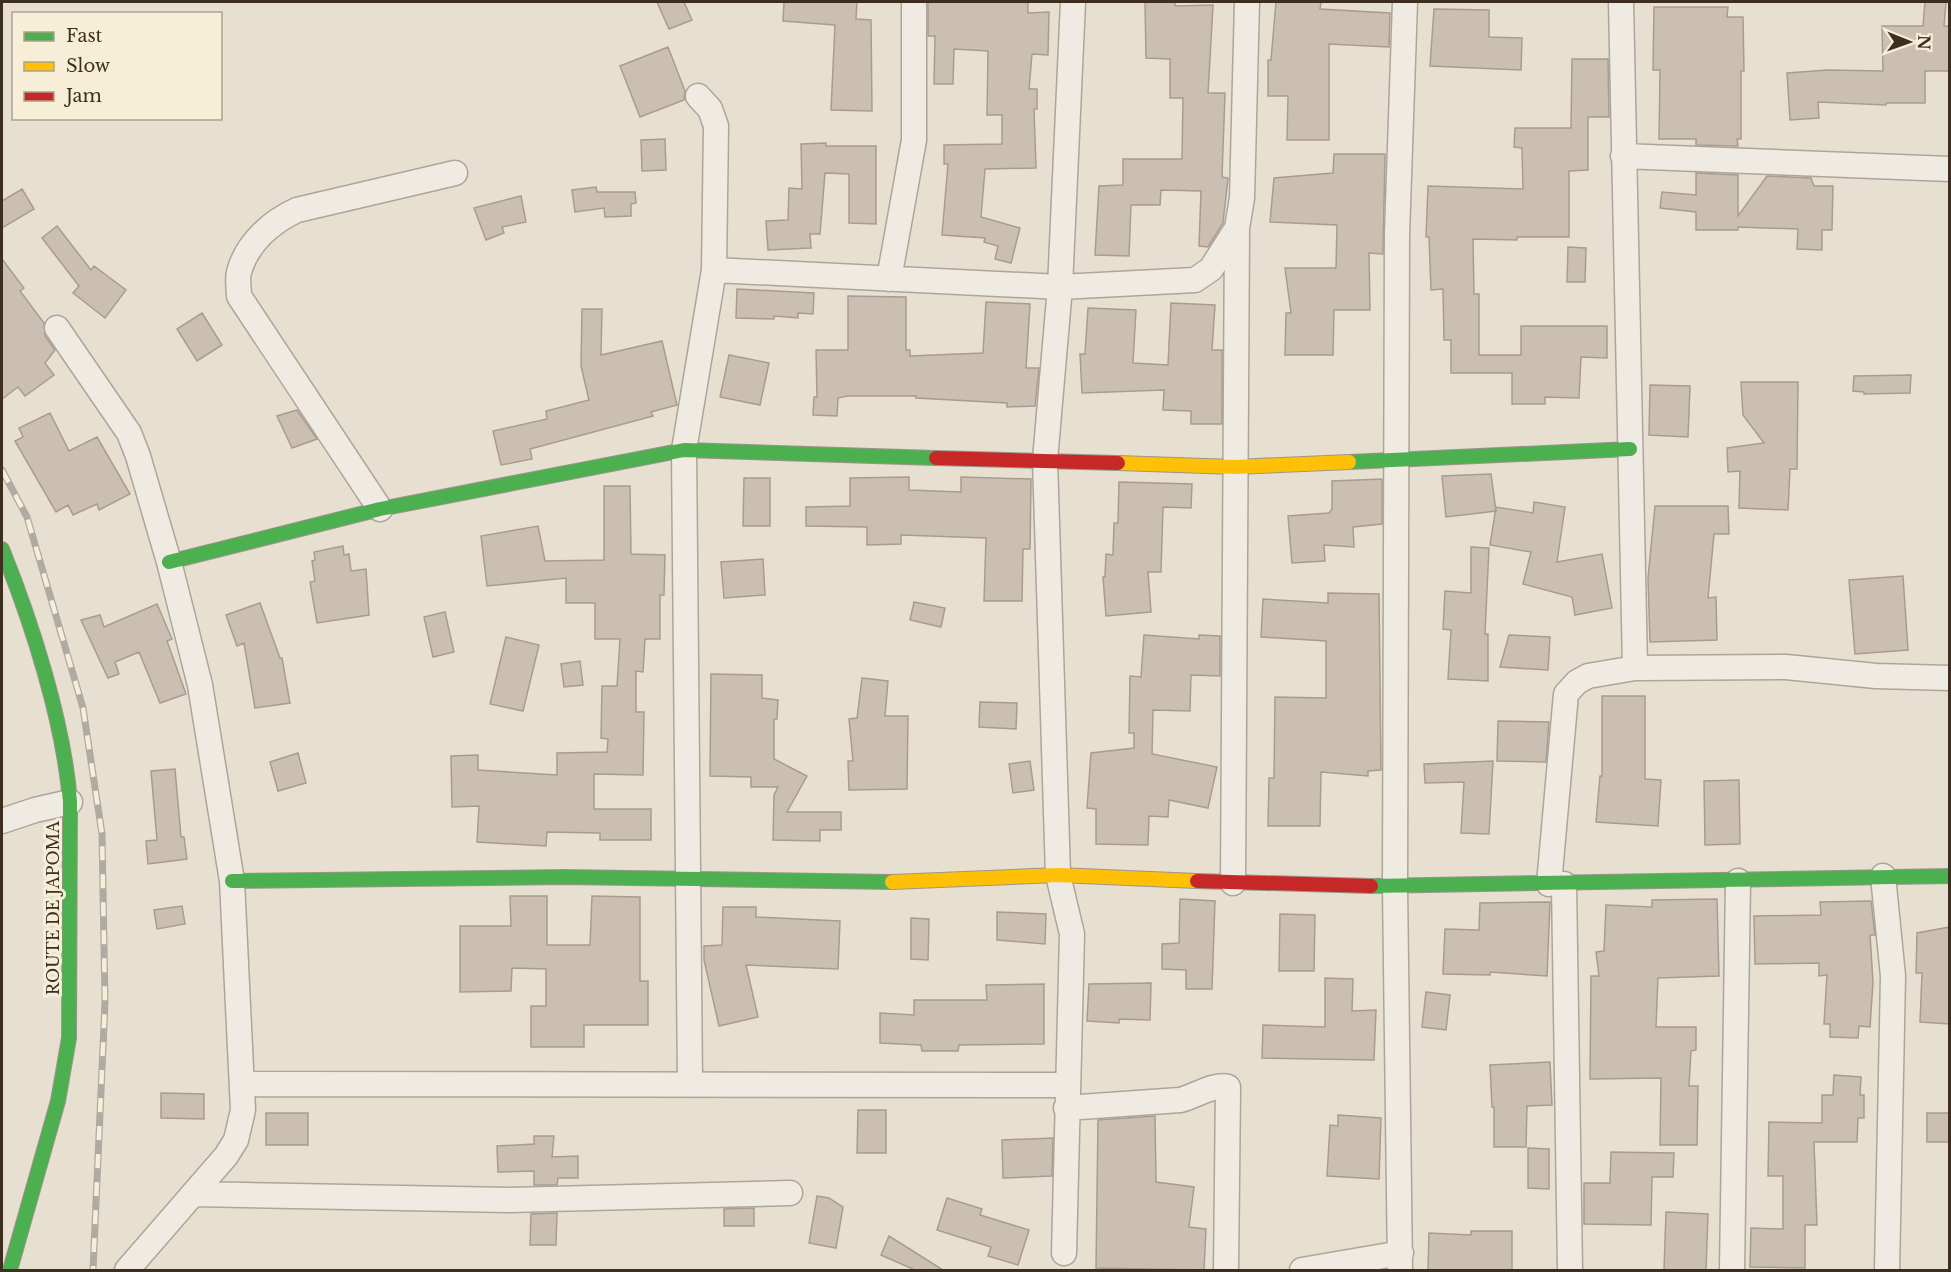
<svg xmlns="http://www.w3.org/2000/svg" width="1951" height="1272" viewBox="0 0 1951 1272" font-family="'Libre Baskerville',serif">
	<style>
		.building { fill: #cbbfb2; stroke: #a89c90; stroke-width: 1.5 }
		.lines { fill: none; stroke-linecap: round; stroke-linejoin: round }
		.street-casing { stroke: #ada599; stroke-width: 27 }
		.fast-casing { stroke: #9c958a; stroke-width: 16 }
		.slow-casing { stroke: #9c958a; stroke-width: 16 }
		.jam-casing { stroke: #9c958a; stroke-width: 16 }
		.street { stroke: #efebe3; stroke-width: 24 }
		.fast { stroke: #4caf50; stroke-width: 14 }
		.slow { stroke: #ffc107; stroke-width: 14 }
		.jam { stroke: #c62828; stroke-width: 14 }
		.rail-casing { stroke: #afaaa2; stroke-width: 7 }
		.rail { stroke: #f7eed8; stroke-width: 4.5; stroke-dasharray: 14; stroke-linecap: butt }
		.labels { text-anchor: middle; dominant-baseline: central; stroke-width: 6; stroke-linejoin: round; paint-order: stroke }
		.street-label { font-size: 16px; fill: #3d2e20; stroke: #f7eed8 }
	</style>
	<rect width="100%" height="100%" fill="#e7e0d1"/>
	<!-- building -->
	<path class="building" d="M657,2H684L692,20L669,29Z
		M784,2H857L856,19L871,20L872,111L831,110L835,25L783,21Z
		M928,2H1028V13L1049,12L1048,55L1032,54L1029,89H1037V109H1034L1036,168L985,169L981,217L1020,228L1011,263L995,259L998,246L984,242L985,238L942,235L948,164H944V145L1002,144V115H987L988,51L954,49L953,84H934L935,36H928Z
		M1145,2H1175V6L1213,5L1208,93H1225L1222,177L1228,178L1223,223L1208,247L1199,246L1201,191L1161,190L1160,205H1131L1129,256L1095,255L1099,186L1123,185V159H1182L1183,98H1170V59L1146,58Z
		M1276,2H1321L1320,9L1390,13L1389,47L1329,44V140H1287L1288,96H1268V60H1271Z
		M1925,2H1946L1944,26H1950V71H1925V103H1886V105L1818,102L1819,118L1790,120L1787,73L1828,70L1883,71L1882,26H1923Z
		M1654,7H1728L1727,17H1743L1744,71H1741V139H1737L1738,146L1696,145V139H1659L1660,70H1653Z
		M1434,9L1489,10V37L1522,38L1521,70L1430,66Z
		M668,47L685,91L684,100L640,117L620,66Z
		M1572,59H1608L1609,117H1588V170L1569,171V237H1517V240L1473,239L1474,294H1479V355H1521V326H1607V358L1581,357L1579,398L1545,397V404H1512V373H1451V340H1444L1443,289L1431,290L1429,237H1426L1428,186L1523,189L1522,148L1514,147L1515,128H1571Z
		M665,139L666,170L642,171L641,140Z
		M826,143V146H876V224L849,223V174L825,173L820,234H810L811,248L768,250L766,221L788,220L789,188L802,189L801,144Z
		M1334,154H1385L1383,254L1369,253L1370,310H1334L1333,355H1285L1286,313H1291L1285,268H1336L1337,225L1270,222L1274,178L1333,173Z
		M1696,173L1738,175V216L1767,176L1811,178L1814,186H1833L1832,230H1822V250L1797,249L1798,229L1738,227V230H1696V212L1660,208L1662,192L1696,195Z
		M596,187L597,192H635L636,203L631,204V216L605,217L604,208L575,212L572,190Z
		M22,189L34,209L2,228V201Z
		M521,196L526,222L502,227L504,233L486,240L474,208Z
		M57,226L91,270L94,266L126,290L105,318L73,293L79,286L42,238Z
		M1568,247L1586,248L1585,282H1567Z
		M2,259L24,288L20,291L44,323L45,336L55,350L45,363L54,375L25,396L18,387L2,399Z
		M737,289L814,293L813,314L798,313V318L774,316V319L736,318Z
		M848,296L906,297V350H910V356L983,353L986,302L1030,304L1026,368H1039L1035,406L1007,407V403L916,398V396H847L838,398L837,416L813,415L814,397H817L816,350H848Z
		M1171,303L1215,305L1212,350H1222V424H1191V411L1163,410L1164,390L1082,393L1080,354H1085L1088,308L1136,310L1133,363L1168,365Z
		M582,309H602L601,355L662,341L677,405L651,412L653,416L530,449L532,459L501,465L493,431L547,419L546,411L589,400L581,366Z
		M202,313L222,345L197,361L177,329Z
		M729,355L769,363L760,405L720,397Z
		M1911,375L1910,393L1864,394V392L1853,391L1854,376Z
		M1741,382H1798L1797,469H1790L1788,510L1739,508L1740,471L1728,472L1727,448L1764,443L1743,415Z
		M1650,385L1690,386L1688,437L1649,435Z
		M297,410L317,439L292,448L277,416Z
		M50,413L69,451L97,437L130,494L99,510L97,504L73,515L68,505L56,512L15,441L23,437L19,428Z
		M1491,474L1496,511L1446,517L1442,476Z
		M909,477V490L961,492V477L1031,479L1030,549H1023L1022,601H984L986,538L901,535V544L867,545V527L806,526V507L850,506V478Z
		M744,478H770V526H743Z
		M1382,479V524L1353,527L1354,547L1324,545L1325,561L1292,563L1288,516L1329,513L1332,509V481Z
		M1119,482L1192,484L1191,508L1163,507L1161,572H1148L1151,612L1106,616L1103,577H1105L1106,554L1113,555L1114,523H1118Z
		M604,486H630L631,554L665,555L664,595H660V639H645L643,672L636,671V712H644L643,775L594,774V809H651V840H600V833L547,832L546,846L477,842L479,806L452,807L451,756L478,755V770L557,775V753L607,752L608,739L601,738L602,686H617L620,639H595V603H566V578L487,586L481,536L538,526L545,561L604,560Z
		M1534,502L1565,507L1557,562L1602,554L1612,608L1575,615L1572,597L1523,584L1531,552L1490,545L1496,507L1533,513Z
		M1655,506H1728L1729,534H1714L1708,598L1716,597L1717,640L1650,642L1648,578Z
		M343,546L344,555L349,554L351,571L366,569L369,615L317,623L310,582L315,581L312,561L315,560L314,552Z
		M1471,547L1489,548L1485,634H1488V681L1448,679L1451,630L1443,629L1445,591L1471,593Z
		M763,559L765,595L724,598L721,562Z
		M1903,576L1908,650L1855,654L1849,580Z
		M1328,593L1379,594L1381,770L1368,771V776L1321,772L1320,826H1268L1269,778H1274L1275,697L1326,698V641L1261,637L1263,599L1328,603Z
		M914,602L945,608L941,627L910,620Z
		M260,603L280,658H282L290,703L255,708L244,643L237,646L226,615Z
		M157,604L172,639L167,641L186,694L160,703L139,652L115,662L119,674L108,678L81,620L100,615L104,627Z
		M445,612L454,652L433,657L424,617Z
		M1144,635L1199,639V635L1220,636V676L1191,675L1190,711L1153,710L1152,754L1217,767L1208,808L1169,800L1168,817L1149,816L1148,845L1096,844V809L1087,808L1091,753L1134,748V733H1129L1130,676L1141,677Z
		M1509,635L1550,637L1548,670L1500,667Z
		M506,637L539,645L523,711L490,704Z
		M580,661L583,685L564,687L561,664Z
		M711,674L762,675V698L778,700L777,719H774V759L807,776L787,812H841V830H820V841L773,840L774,795L778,787H751V777L710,776Z
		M862,678L888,681L885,716H908L907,789L849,790L848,761H853L849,719L857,718Z
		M1602,696H1645V779L1661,780L1658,826L1596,822L1600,776H1602Z
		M980,702L1017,703L1016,729L979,727Z
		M1498,721L1549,722L1546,762L1497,761Z
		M298,753L306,783L278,791L270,762Z
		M1030,761L1034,790L1013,793L1009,764Z
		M1493,761L1489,834L1461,833L1464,782L1425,783L1424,764Z
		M175,769L181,837H184L187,859L148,864L146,841L157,840L151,771Z
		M1739,780L1740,844L1705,845L1704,781Z
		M510,896H547V945H590L592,896L640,897V981H648V1025H584V1047H531V1006H546V969L512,968L511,991L460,992V926H511Z
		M1180,899L1215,901L1212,989H1186V970L1162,969V944L1179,943Z
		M1717,899L1719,976L1658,978L1656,1027H1696V1050L1691,1051L1689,1086H1698L1697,1145H1660L1661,1078L1590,1079L1591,976H1599L1596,952L1604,951L1606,905L1652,907V900Z
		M1871,901L1875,935H1870L1873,982L1870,1027L1859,1026L1858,1038L1830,1037V1024H1824L1827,975L1819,976V963L1755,964L1754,916L1821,915L1820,902Z
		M1550,902L1547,976L1490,972V975L1443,974L1445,929L1479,930L1480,903Z
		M182,906L185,924L157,929L154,910Z
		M723,907H756V917L840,921L838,969L746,965L758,1017L719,1026L704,960V946L722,945Z
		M997,912L1046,914L1045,944L997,940Z
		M1280,914L1315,915L1314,971H1279Z
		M911,918L929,919L928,960L911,959Z
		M1950,927V1024L1920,1022L1922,973H1916L1917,933Z
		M1325,978L1353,979L1352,1011L1376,1010L1374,1060L1262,1058L1263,1025L1325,1027Z
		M1151,983L1150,1020L1119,1019V1023L1087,1021L1089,984Z
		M1044,984V1044L959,1045L958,1051H922L921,1045L880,1043V1013L914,1015V1000H987L986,985Z
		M1426,992L1450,995L1446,1030L1422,1027Z
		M1550,1062L1552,1105L1527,1106L1526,1147H1494V1107H1492L1490,1065Z
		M1834,1075L1861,1077L1860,1095H1864V1118H1858L1857,1142H1814L1817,1225H1805V1268L1750,1267L1751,1228L1783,1229V1176H1768L1769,1122L1822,1123V1095H1833Z
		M161,1093L204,1094V1119L161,1118Z
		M858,1110H886V1153H857Z
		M266,1113H308V1145H266Z
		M1927,1113H1950V1142H1927Z
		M1338,1115L1381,1118L1379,1179L1327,1176L1330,1125L1338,1126Z
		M1155,1116L1156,1182L1194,1187L1189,1227L1206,1229L1204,1270L1096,1268L1098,1120Z
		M534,1136H554L552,1157L578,1156V1178H558L557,1185H534V1171L498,1172L497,1146L534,1144Z
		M1053,1138L1052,1176L1003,1178L1002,1140Z
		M1528,1148L1549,1149V1189L1528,1188Z
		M1611,1152L1674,1153L1673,1177H1652L1651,1225L1584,1224V1183H1610Z
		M817,1196L829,1198L843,1207L836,1248L809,1243Z
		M947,1198L982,1209L980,1215L1029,1230L1018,1265L988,1256L991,1247L937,1230Z
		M754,1208V1226H724V1209Z
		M1666,1212L1708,1214L1706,1270H1664Z
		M557,1213L556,1245H530L531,1214Z
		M1471,1231H1512V1270H1428L1429,1233L1471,1235Z
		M889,1236L943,1270H915L881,1255Z"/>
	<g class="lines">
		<!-- street casing -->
		<g class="street-casing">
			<path id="street" d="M1621,2L1635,668
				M1623,156L1950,169
				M714,270L1060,287L1195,280L1211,269L1237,228
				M889,279L914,140V2
				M57,328L129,433L138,456L169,562L200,685L232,881L243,1110L236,1140L226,1156L127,1270
				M380,509L239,296C239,289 237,279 239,272C247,243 271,222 297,210L455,173
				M2,821L35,810L70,802
				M1883,876L1893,976L1887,1270
				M1233,883L1237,228L1242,198L1247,2
				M1549,884L1566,694L1577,682L1588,676L1635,668L1786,667L1876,676L1950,678
				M1564,884L1570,1270
				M690,1083L684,450L714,270L716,126L710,109L698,96
				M242,1084L1067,1085
				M1066,1108L1180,1100C1194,1097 1214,1083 1228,1087L1226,1270
				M193,1194L509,1200L790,1193
				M1064,1253L1072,934L1058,875L1045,460L1060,287L1073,2
				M1302,1270L1401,1253
				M1400,1270L1395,886L1397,234L1405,2
				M1732,1270L1738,881"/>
		</g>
		<!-- fast casing -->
		<g class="fast-casing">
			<path id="fast" d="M1349,462L1630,449
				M2,549C32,623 64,723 70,802L69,1038L58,1101L10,1270
				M169,562L380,509L684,450L936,458
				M232,881L564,877L892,882
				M1371,886L1950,876"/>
		</g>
		<!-- slow casing -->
		<g class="slow-casing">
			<path id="slow" d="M1118,463L1235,467L1349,462
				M892,882L1058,875L1197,881"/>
		</g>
		<!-- jam casing -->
		<g class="jam-casing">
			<path id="jam" d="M936,458L1118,463
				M1197,881L1371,886"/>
		</g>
		<!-- street -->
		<use href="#street" class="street"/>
		<!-- fast -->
		<use href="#fast" class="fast"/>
		<!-- slow -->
		<use href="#slow" class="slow"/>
		<!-- jam -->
		<use href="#jam" class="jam"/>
		<!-- rail casing -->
		<g class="rail-casing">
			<path id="rail" d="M2,470L27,517L83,708L102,834L105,1002L93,1270"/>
		</g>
		<!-- rail -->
		<use href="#rail" class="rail"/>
	</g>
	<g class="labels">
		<!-- street labels -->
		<g class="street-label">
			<text transform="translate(53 908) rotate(-90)">ROUTE DE JAPOMA</text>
		</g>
	</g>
	<!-- border -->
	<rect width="1951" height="1272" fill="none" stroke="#3d2e20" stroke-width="6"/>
	<!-- legend -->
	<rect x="12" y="12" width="210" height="108" fill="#f7eed8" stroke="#ada18e" stroke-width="1.5"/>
	<rect x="24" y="32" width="30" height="9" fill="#4caf50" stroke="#ada18e" stroke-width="1.5"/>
	<text x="66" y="42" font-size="18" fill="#3d2e20">Fast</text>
	<rect x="24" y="62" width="30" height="9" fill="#ffc107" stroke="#ada18e" stroke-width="1.5"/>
	<text x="66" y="72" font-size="18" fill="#3d2e20">Slow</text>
	<rect x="24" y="92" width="30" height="9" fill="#c62828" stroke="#ada18e" stroke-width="1.5"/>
	<text x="66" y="102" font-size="18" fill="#3d2e20">Jam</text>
	<!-- north arrow -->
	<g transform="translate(1909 42) rotate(91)" stroke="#f7eed8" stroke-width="4.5" paint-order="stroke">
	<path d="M0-4.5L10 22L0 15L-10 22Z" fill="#3d2e20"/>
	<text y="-9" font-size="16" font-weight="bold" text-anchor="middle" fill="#3d2e20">N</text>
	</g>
</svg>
